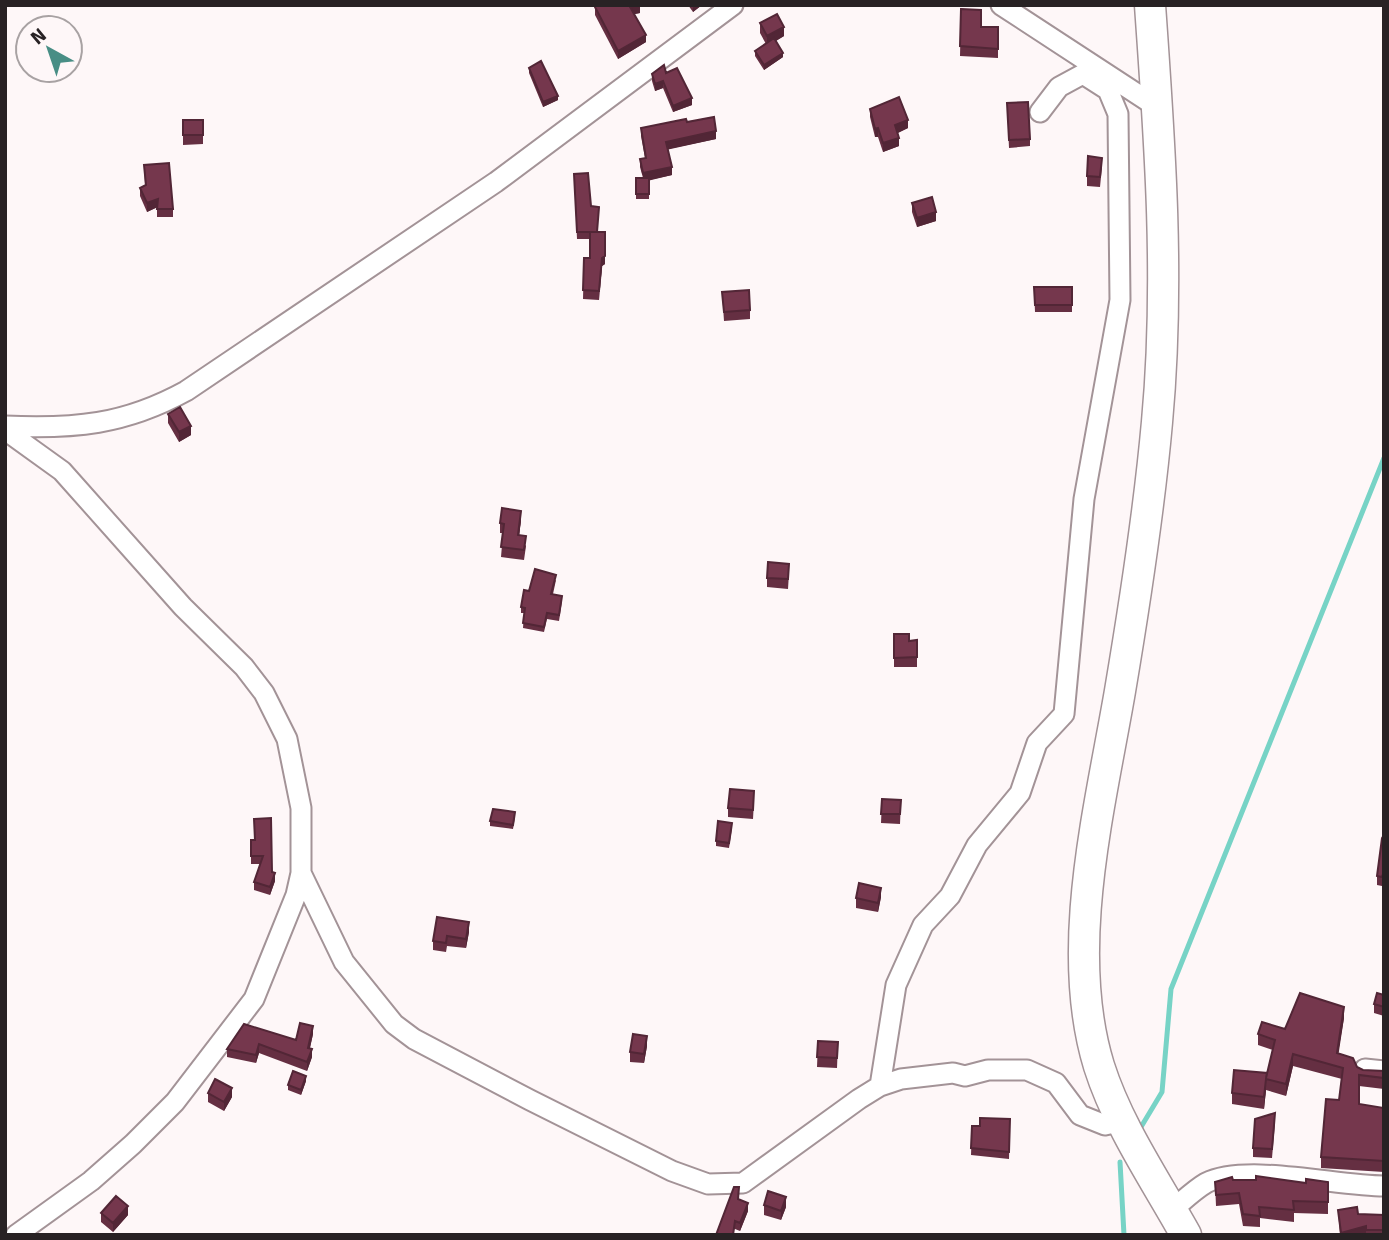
<svg xmlns="http://www.w3.org/2000/svg" width="1389" height="1240" viewBox="0 0 1389 1240" font-family="Signika,sans-serif">
	<style>
		.lines { fill: none; stroke-linecap: round; stroke-linejoin: round }
		.stream { stroke: #77d3c6; stroke-width: 5 }
		.street-casing { stroke: #a39397; stroke-width: 23 }
		.primary-casing { stroke: #a39397; stroke-width: 33 }
		.street { stroke: #fff; stroke-width: 19 }
		.primary { stroke: #fff; stroke-width: 30 }
		.wall { fill: #652f42 }
		.shaded-wall { fill: #522636 }
		.building { fill: #75374d; stroke: #522636; stroke-width: 2 }
	</style>
	<rect width="100%" height="100%" fill="#fef7f8"/>
	<g class="lines">
		<!-- stream -->
		<path class="stream" d="M1138,1132L1162,1092L1171,989L1384,458
			M1120,1162L1124,1235"/>
		<!-- street casing -->
		<g class="street-casing">
			<path id="street" d="M1001,5L1157,107
				M5,426C74,429 124,425 186,391L496,182L733,5
				M5,430L62,471L183,607L244,667L264,693L287,739L301,808V873L296,895L254,999L175,1102L133,1144L91,1181L16,1235
				M301,873L344,962L394,1024L414,1039L530,1100L672,1171L708,1184L743,1183L859,1099L880,1086L901,1079L953,1073L965,1076L988,1070H1027L1056,1083L1080,1115L1105,1125L1123,1121
				M1365,1069L1384,1071
				M880,1086L896,985L923,925L950,896L977,845L1020,793L1037,743L1064,714L1084,499L1120,300L1118,114L1108,90L1083,74L1059,87L1040,112
				M1172,1210C1183,1201 1194,1190 1206,1183C1246,1163 1337,1186 1384,1186"/>
		</g>
		<!-- primary casing -->
		<g class="primary-casing">
			<path id="primary" d="M1150,5C1160,144 1170,283 1157,422C1149,512 1135,602 1120,691C1100,808 1063,949 1099,1066C1118,1126 1156,1181 1186,1235"/>
		</g>
		<!-- street -->
		<use href="#street" class="street"/>
		<!-- primary -->
		<use href="#primary" class="primary"/>
	</g>
	<!-- wall -->
	<path class="wall" d="M640,5V13L634,14L646,42L618,59L595,15V7Z
		M688,5H702L693,12Z
		M961,9L981,27H998V58L960,56Z
		M760,23L784,36L776,41L783,57L764,70L755,56V51L766,44L760,33Z
		M529,68L558,100L543,107L529,73Z
		M666,73L692,105L673,112L663,88L655,91L652,81V74Z
		M1007,103L1030,139V146L1009,148Z
		M870,109L908,128L898,133L899,146L883,152L878,137H875L870,117Z
		M183,120H203V144L183,145Z
		M687,122L716,139L668,149L672,175L649,180V199H636V178H643L640,167V159L645,158L641,136V128Z
		M144,165L173,209V217H157V207L147,212L140,196V188L145,186Z
		M1102,167L1100,187L1087,186V176Z
		M574,174L591,206L605,264L602,266L599,300L583,299L584,258H590V239H577Z
		M912,203L936,221L917,227L912,212Z
		M1034,287H1072V312H1035Z
		M722,292L750,310V319L724,321Z
		M168,414L191,435L179,442L168,423Z
		M521,520L519,536L526,546L524,560L501,557L503,533H500V523Z
		M789,573L788,589L767,587V578Z
		M556,580L553,594L562,601L559,621L547,619L544,632L523,628L524,613H521V607L529,591Z
		M894,634L909,641L917,640V667H894Z
		M882,799L901,800L900,824L881,823Z
		M754,801L753,819L728,817V808Z
		M515,817L513,829L490,826V821Z
		M732,828L729,848L716,846V841Z
		M1384,835L1382,886L1377,885V876Z
		M251,840H255L272,872L275,881L270,895L254,890V882L260,864H251Z
		M881,897L878,912L856,908V898Z
		M437,917L469,932L466,948L447,946L446,952L433,950V941Z
		M1384,995V1016L1374,1013V1004Z
		M1344,1018L1338,1053L1357,1067L1363,1070L1384,1071V1089L1359,1086V1104L1384,1108V1172L1321,1168V1157L1339,1100L1342,1079L1293,1066L1286,1096L1266,1090L1264,1109L1232,1104V1093L1267,1075L1273,1050L1258,1045V1034Z
		M313,1034L310,1048L312,1057L307,1071L259,1053L256,1063L227,1057V1049L296,1040Z
		M818,1041L838,1042L837,1068L817,1067Z
		M647,1046L644,1063L630,1062V1052Z
		M306,1081L301,1095L288,1090V1085Z
		M208,1093L232,1097L224,1111L208,1102Z
		M1010,1119L1009,1159L971,1155L972,1126H980Z
		M1275,1123L1272,1158L1253,1157V1148Z
		M1233,1180L1328,1202V1214L1294,1213V1222L1260,1218V1227L1243,1226L1239,1204L1216,1206L1215,1182Z
		M739,1199L748,1211L740,1231L735,1229L716,1235Z
		M764,1205L786,1207L781,1220L764,1215Z
		M1338,1210L1358,1214L1384,1215V1235H1340Z
		M101,1213L128,1215L113,1232L101,1222Z"/>
	<!-- shaded-wall -->
	<path class="shaded-wall" d="M638,5H640V13L630,15V7Z
		M696,5H702L693,12V7Z
		M784,27V36L767,46V36Z
		M646,35V42L618,59V51Z
		M783,53V57L764,70V65Z
		M663,81V88L655,91V84Z
		M558,96V100L543,107V102Z
		M692,98V105L673,112V106Z
		M908,120V128L895,134V125Z
		M878,128V137H875V129Z
		M716,131V139L666,150V142Z
		M899,138V146L883,152V143Z
		M672,167V175L643,182V173Z
		M158,199V207L147,212V203Z
		M936,212V221L917,227V218Z
		M605,232V264L602,266L599,300L602,258Z
		M191,426V435L179,442V432Z
		M521,511V520L518,545V535Z
		M1384,871V881L1382,886V877Z
		M275,873V881L270,895V887Z
		M881,888V897L878,912V903Z
		M469,922V932L466,948V939Z
		M1344,1007V1018L1337,1064V1053Z
		M313,1026V1034L308,1056V1048Z
		M647,1036V1046L644,1063V1054Z
		M259,1044V1053L256,1063V1055Z
		M312,1049V1057L307,1071V1062Z
		M1293,1054V1066L1286,1096V1084Z
		M306,1076V1081L301,1095V1090Z
		M1266,1079V1090L1264,1109V1097Z
		M232,1088V1097L224,1111V1102Z
		M786,1197V1207L781,1220V1211Z
		M748,1203V1211L740,1231V1223Z
		M128,1206V1215L113,1232V1223Z
		M1366,1226V1235H1341V1233Z"/>
	<!-- building -->
	<path class="building" d="M598,5H638L630,7L646,35L618,51L595,7Z
		M961,9L981,10V27H998V49L960,46Z
		M777,14L784,27L767,36L760,23Z
		M774,38L783,53L764,65L755,51Z
		M541,61L558,96L543,102L529,68Z
		M664,65L666,73L677,68L692,98L673,106L663,81L655,84L652,74Z
		M899,97L908,120L895,125L899,138L883,143L878,128L875,129L870,109Z
		M1028,102L1030,139L1009,140L1007,103Z
		M714,117L716,131L666,142L672,167L643,173L640,159L646,158L641,128L686,119L687,122Z
		M183,120H203V135H183Z
		M1088,156L1102,158L1100,177L1087,176Z
		M169,163L173,209H157L158,199L147,203L140,188L146,185L144,165Z
		M588,173L591,206L599,207L597,232H577L574,174Z
		M636,178H649V194H636Z
		M932,197L936,212L917,218L912,203Z
		M590,232H605V256L602,258L599,291L583,290L584,258H590Z
		M1034,287H1072V305H1035Z
		M749,290L750,310L724,312L722,292Z
		M180,407L191,426L179,432L168,414Z
		M502,508L521,511L518,535L526,536L524,550L501,547L504,524L500,523Z
		M768,562L789,564L788,579L767,578Z
		M535,569L556,575L551,594L562,596L559,615L547,613L544,627L523,623L525,608L521,607L524,590L529,591Z
		M894,634H909V641L917,640V657L894,658Z
		M730,789L754,791L753,810L728,808Z
		M882,799L901,800L900,814H881Z
		M493,809L515,812L513,825L490,821Z
		M271,818L272,872L275,873L270,887L254,882L263,856H251V840H255L254,819Z
		M718,821L732,823L729,843L716,841Z
		M1384,835V871L1382,877L1377,876L1382,838Z
		M859,883L881,888L878,903L856,898Z
		M437,917L469,922L466,939L447,936L446,943L433,941Z
		M1300,993L1344,1007L1337,1053L1353,1058L1357,1067L1363,1070L1384,1071V1078L1359,1075V1104L1384,1108V1161L1321,1157L1326,1099L1339,1100L1343,1068L1293,1054L1286,1084L1266,1079L1264,1097L1232,1093L1234,1070L1267,1073L1266,1078L1275,1040L1258,1034L1262,1022L1285,1029Z
		M1377,993L1384,995V1007L1374,1004Z
		M300,1023L313,1026L308,1048L312,1049L307,1062L259,1044L256,1055L227,1049L244,1024L296,1040Z
		M633,1034L647,1036L644,1054L630,1052Z
		M818,1041L838,1042L837,1058L817,1057Z
		M293,1071L306,1076L301,1090L288,1085Z
		M215,1079L232,1088L224,1102L208,1093Z
		M1275,1113L1272,1149L1253,1148L1255,1119Z
		M980,1118L1010,1119L1009,1152L971,1148L972,1126H980Z
		M1256,1176L1306,1183V1179L1328,1182V1202L1293,1201L1294,1210L1259,1207L1260,1216L1243,1214L1239,1193L1216,1195L1215,1182L1232,1177L1233,1180H1256Z
		M734,1187H739L738,1199L748,1203L740,1223L735,1221L733,1235H716Z
		M768,1191L786,1197L781,1211L764,1205Z
		M116,1196L128,1206L113,1223L101,1213Z
		M1357,1207L1358,1214L1384,1215V1230H1366V1226L1341,1233L1338,1210Z"/>
	<!-- border -->
	<rect width="1389" height="1240" fill="none" stroke="#282224" stroke-width="14"/>
	<!-- north arrow -->
	<g transform="translate(49 49) rotate(320)"><circle r="33" fill="#fef7f8" stroke="#a8a2a3" stroke-width="2"/>
	<path d="M0-5L12 26L0 18L-12 26Z" fill="#488e85"/>
	<text y="-10" font-size="19" font-weight="bold" text-anchor="middle" fill="#282224">N</text>
	</g>
</svg>
